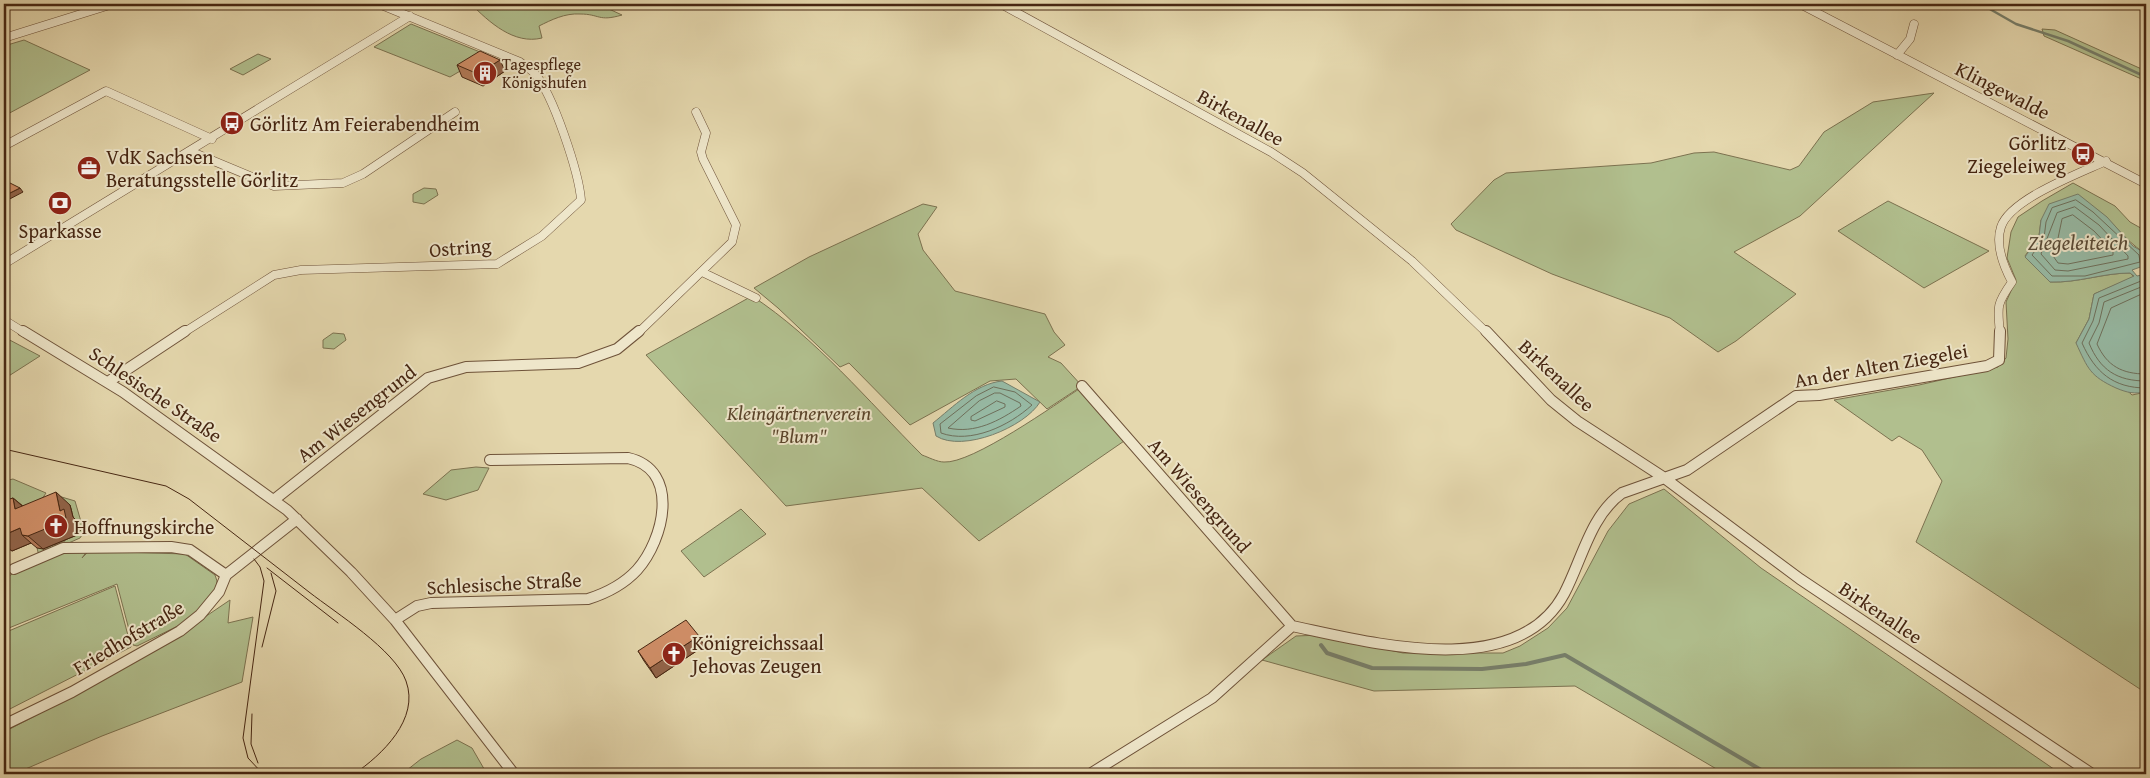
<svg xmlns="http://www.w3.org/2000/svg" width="2150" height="778" viewBox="0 0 2150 778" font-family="'Gentium Book Plus',serif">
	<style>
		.green { fill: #b1bf8e; stroke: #7c7250 }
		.water { fill: #97bba6; stroke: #777f6b }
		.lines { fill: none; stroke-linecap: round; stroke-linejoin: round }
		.shore { stroke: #6e705c; stroke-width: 1 }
		.stream-far1 { stroke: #777f6b; stroke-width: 2.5 }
		.stream { stroke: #777f6b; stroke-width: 4 }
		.street-far1-casing { stroke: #6e5239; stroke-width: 9 }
		.street-casing { stroke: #6e5239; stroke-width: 12 }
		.street-far1 { stroke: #eee6ca; stroke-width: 8 }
		.street { stroke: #eee6ca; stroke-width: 10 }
		.tram { stroke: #462612; stroke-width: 1 }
		.wall { fill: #b47b59; stroke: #462612 }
		.shaded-wall { fill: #926449; stroke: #462612 }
		.building { fill: #d18f68; stroke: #462612 }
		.labels { text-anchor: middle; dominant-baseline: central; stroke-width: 4; stroke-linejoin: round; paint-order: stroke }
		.far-poi-label { font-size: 16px; fill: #462612; stroke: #eee6ca; text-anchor: start }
		.street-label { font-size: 20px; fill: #462612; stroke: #eee6ca }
		.poi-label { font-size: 20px; fill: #462612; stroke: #eee6ca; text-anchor: start }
		.park-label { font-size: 20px; font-style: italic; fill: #5b452b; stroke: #eee6ca }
		.water-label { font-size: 21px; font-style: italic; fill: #5a4b37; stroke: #eee6ca }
	</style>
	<rect width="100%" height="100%" fill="#e5d8ae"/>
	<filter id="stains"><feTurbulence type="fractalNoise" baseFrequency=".004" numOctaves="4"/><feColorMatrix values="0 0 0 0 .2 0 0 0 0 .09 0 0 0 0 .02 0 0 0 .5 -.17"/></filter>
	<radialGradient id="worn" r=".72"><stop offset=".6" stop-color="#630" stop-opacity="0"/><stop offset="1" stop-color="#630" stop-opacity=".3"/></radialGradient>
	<!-- green -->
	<path class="green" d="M471,4H598L622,15C598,22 600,14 580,14C565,13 551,20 539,26L542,38C514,45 489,22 471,4Z
		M411,24L480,52L479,60L450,77L374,47Z
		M2042,29L2055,30L2146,71V81L2044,36Z
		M24,40L90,70L4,116V46Z
		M258,54L271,59L243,75L230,69Z
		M1934,93L1800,216L1734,252L1796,294L1736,341L1718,352L1670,318L1552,274L1456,230L1451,224L1494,180L1506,173L1651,163L1694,153L1714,152L1790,170L1799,166L1824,132L1873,102Z
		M2073,183L2115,206L2130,222L2146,231V264L2143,252C2125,240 2113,222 2096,209L2041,220L2039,236L2025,256L2050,282C2078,283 2103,273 2130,273L2134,277L2094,294L2089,319L2076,343L2132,395L2146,392V693L1916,542L1942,481L1922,450L1899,436L1892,441L1834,400L1919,385L1998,367L2006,358L2008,339L2006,302L2016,280L2007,258L2011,232L2018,217L2042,201Z
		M424,188L436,189L438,195L424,204L413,202V194Z
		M1888,201L1989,251L1924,288L1838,231Z
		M923,204L937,207L918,234L923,250L955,291L1045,314L1054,332L1065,345L1048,357L1061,363L1082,386L1047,409L1016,379L990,381L910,425L849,363L840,367L778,308L754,288L809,257Z
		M752,296C816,338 868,401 922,455C928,457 937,462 944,462C972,464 1056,404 1082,387L1127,439L979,541L922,488L786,506L646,355Z
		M333,333L344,334L346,340L334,349L323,348V340Z
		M4,337L40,356L4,379Z
		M476,467L489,468L478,490L446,500L423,494L451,470Z
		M13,479L46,493L42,499L4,521V481Z
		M1664,489L1761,568L2061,774H1725L1575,686L1374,691L1262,660L1296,636L1320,635L1403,653H1503L1520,646L1548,628L1567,608L1608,531L1629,504Z
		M55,495L75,501L84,532L80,538L39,556L37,548L42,547L44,550L47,549L46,545L55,541L56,545L65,541L64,537L72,534L73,537L80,531L78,522L75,523L73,517L69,513L72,512L70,506Z
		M741,509L766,534L704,577L681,551Z
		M62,551H87L82,558L89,551L185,554L215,575L217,581L215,593L202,608L180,625L137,646L133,645L117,584L4,630V578Z
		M115,586L131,647L4,712V633Z
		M230,600L228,623L253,617L242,682L102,736L14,774H4V732C82,692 158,650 230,600Z
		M457,740L472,748L487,774H402L421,759Z"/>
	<!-- water -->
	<path class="water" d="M2078,194L2107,217L2133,246L2143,252L2146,265L2132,270L2137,276L2146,274V392C2134,394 2128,393 2116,388C2090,376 2088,369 2076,343L2089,319L2094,294L2134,276L2130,273C2103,273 2078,283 2050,282L2025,257L2039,236L2041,220L2049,204Z
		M1002,381L1040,402C1025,427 963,453 936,436L933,423C953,407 975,384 1002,381Z"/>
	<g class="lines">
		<!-- shore -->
		<path class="shore" d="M2076,200L2093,212L2139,255L2140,262L2085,276H2052L2032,255L2044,238L2046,222L2052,208Z
			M2075,207L2099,225L2128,256V259L2068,271L2055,270L2041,254L2057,213Z
			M2073,215L2094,231L2113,251V255L2068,264L2058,263L2051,253L2057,243L2062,219Z
			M2146,279L2099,298L2093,321L2082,343C2095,372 2113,388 2146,388
			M2146,285L2104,302L2099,323L2089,343C2100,370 2117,381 2146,381
			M2146,292L2111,308L2097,344C2107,366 2122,374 2146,374
			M994,387L1015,392L1032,405C1009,426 971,444 941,433L940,424L976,396Z
			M995,393H1000L1020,403L1021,406C999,421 975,434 948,428L979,401Z
			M997,401L1005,404V407L975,421L971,420V417Z"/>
		<!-- stream-far1 -->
		<path class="stream-far1" d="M1981,4L2016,24L2068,41L2146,77"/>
		<!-- stream -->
		<path class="stream" d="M1321,645L1327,653L1372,668L1482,669L1526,664L1565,655L1768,774"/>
		<!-- street-far1 casing -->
		<g class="street-far1-casing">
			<path id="street-far1" d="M1001,4L1271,152L1303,173L1412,261L1487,333
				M1800,4L2146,184
				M4,38L113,4
				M1897,55L1910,39L1914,24
				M4,146L106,91L212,139
				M192,152L274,186L343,183L363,174L455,112
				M4,264L410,16
				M704,273L756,298
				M4,320L25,333
				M183,333L274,275L301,270L497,264L542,236L581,200C579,173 553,94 535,74C531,69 525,66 520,62L379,4
				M638,333L732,242L736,225L703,159L701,152L706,133L696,112
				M2000,333C1997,306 1997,303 2012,282C2004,267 1995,245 2001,227C2010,199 2080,173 2106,161"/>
		</g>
		<!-- street casing -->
		<g class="street-casing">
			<path id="street" d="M23,331L123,392L287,510L351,572L395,620L514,774
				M1486,331L1551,400L1577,421L1663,477L1800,579L2092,774
				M108,382L185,331
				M1082,386L1292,626
				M275,499L428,378L466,367L578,363L617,349L639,331
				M14,569L63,548L171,547L190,550L226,575
				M395,620L417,606L431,603L588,599C607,593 624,584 637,570C664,540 681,470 628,458L490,460
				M4,725L72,692L180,631L200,615L219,592L226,575L297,519
				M1090,774L1212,698L1292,626C1369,642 1516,683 1564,594C1582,560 1590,516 1622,493L1687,470L1796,396L1819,395L1987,366L1999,360L2000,331"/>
		</g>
		<!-- street-far1 -->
		<use href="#street-far1" class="street-far1"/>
		<!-- street -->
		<use href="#street" class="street"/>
		<!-- tram -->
		<path class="tram" d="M4,449L166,486L189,499C229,530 269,561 309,592C336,613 395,650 406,681C420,719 382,755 354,774
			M254,559L260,567L264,581L243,738L248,758L263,774
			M267,568L338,623
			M262,647L276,591L271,573
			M252,714L251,744L258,763"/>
	</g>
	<!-- wall -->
	<path class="wall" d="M457,65L505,71L483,86L462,77Z
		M13,498L23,506L70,505L73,517L78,522L80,531L76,533L77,535L43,549L37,548L31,543L12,551L4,545V501Z
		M699,636L704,646L656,678L644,661L638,651Z"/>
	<!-- shaded-wall -->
	<path class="shaded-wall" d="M500,60L505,71L483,86L478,74Z
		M20,188L23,192L4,202V196Z
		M56,492L70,505L73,517L78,522L80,531L76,533L77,535L43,549L28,536L22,535L31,543L12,551L4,545V535L60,511Z
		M13,498L28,511L15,509Z
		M699,636L704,646L656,678L650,668Z"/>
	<!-- building -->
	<path class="building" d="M480,51L500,60L478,74L457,65Z
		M4,180L20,188L4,196Z
		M56,492L60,511L64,509L66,518L62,520V522L28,536L22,535L20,528L4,535V501L13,498L15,509Z
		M686,620L699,636L650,668L638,651Z"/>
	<!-- icons -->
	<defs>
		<g id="building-disc" transform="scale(1.25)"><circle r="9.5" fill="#8f2418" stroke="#eee6ca"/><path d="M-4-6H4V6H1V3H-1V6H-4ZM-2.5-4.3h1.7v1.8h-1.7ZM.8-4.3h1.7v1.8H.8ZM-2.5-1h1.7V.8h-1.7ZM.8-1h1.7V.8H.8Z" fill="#fff"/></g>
		<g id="bus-disc" transform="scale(1.25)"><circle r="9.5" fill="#8f2418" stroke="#eee6ca"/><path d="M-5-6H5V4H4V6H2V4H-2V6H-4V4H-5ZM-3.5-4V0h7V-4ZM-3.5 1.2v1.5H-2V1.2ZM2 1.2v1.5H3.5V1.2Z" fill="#fff"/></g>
		<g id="office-disc" transform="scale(1.25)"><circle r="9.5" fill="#8f2418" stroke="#eee6ca"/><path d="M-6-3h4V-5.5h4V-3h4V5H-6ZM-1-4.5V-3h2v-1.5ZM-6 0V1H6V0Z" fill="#fff"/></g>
		<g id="bank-disc" transform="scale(1.25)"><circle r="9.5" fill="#8f2418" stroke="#eee6ca"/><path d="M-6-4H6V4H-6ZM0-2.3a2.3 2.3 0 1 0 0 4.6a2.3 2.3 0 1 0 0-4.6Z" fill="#fff"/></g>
		<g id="church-disc" transform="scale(1.25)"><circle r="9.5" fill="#8f2418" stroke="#eee6ca"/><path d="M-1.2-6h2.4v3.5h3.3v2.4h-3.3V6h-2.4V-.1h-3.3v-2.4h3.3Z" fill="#fff"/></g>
	</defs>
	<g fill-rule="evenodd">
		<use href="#building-disc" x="485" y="73"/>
		<use href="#bus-disc" x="232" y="123"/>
		<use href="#bus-disc" x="2083" y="154"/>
		<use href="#office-disc" x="89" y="168"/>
		<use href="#bank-disc" x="60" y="203"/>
		<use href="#church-disc" x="56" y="526"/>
		<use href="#church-disc" x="674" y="654"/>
	</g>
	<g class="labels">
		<!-- far-poi labels -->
		<g class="far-poi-label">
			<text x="502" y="64">Tagespflege<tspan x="502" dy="18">Königshufen</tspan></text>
		</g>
		<!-- street labels -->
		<g class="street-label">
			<text transform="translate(2003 90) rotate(27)">Klingewalde</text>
			<text transform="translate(1241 117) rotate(29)">Birkenallee</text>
			<text transform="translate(460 247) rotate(-5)">Ostring</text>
			<text transform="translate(1881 365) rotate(-10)">An der Alten Ziegelei</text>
			<text transform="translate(1557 375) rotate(43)">Birkenallee</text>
			<text transform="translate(156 394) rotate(34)">Schlesische Straße</text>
			<text transform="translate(356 413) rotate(-38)">Am Wiesengrund</text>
			<text transform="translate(1200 495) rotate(49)">Am Wiesengrund</text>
			<text transform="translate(504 583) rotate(-3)">Schlesische Straße</text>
			<text transform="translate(1881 612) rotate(34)">Birkenallee</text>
			<text transform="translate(128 637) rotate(-31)">Friedhofstraße</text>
		</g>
		<!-- poi labels -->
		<g class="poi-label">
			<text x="250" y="123">Görlitz Am Feierabendheim</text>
			<text x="2066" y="142" text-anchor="end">Görlitz<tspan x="2066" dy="23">Ziegeleiweg</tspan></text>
			<text x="106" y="156">VdK Sachsen<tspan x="106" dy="23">Beratungsstelle Görlitz</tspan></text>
			<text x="60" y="230" text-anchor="middle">Sparkasse</text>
			<text x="74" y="526">Hoffnungskirche</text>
			<text x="692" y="642">Königreichssaal<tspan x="692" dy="23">Jehovas Zeugen</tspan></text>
		</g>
		<!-- park labels -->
		<g class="park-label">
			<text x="799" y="412">Kleingärtnerverein<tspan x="799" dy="23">"Blum"</tspan></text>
		</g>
		<!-- water labels -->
		<g class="water-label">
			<text x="2078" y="242">Ziegeleiteich</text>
		</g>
	</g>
	<!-- margin -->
	<rect width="2150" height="778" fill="none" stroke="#e5d8ae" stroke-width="20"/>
	<rect x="5" y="5" width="2140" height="768" fill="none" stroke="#462612" stroke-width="2.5"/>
	<rect x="10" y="10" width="2130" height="758" fill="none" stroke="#462612"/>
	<rect width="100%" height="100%" filter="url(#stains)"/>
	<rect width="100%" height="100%" fill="url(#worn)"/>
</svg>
